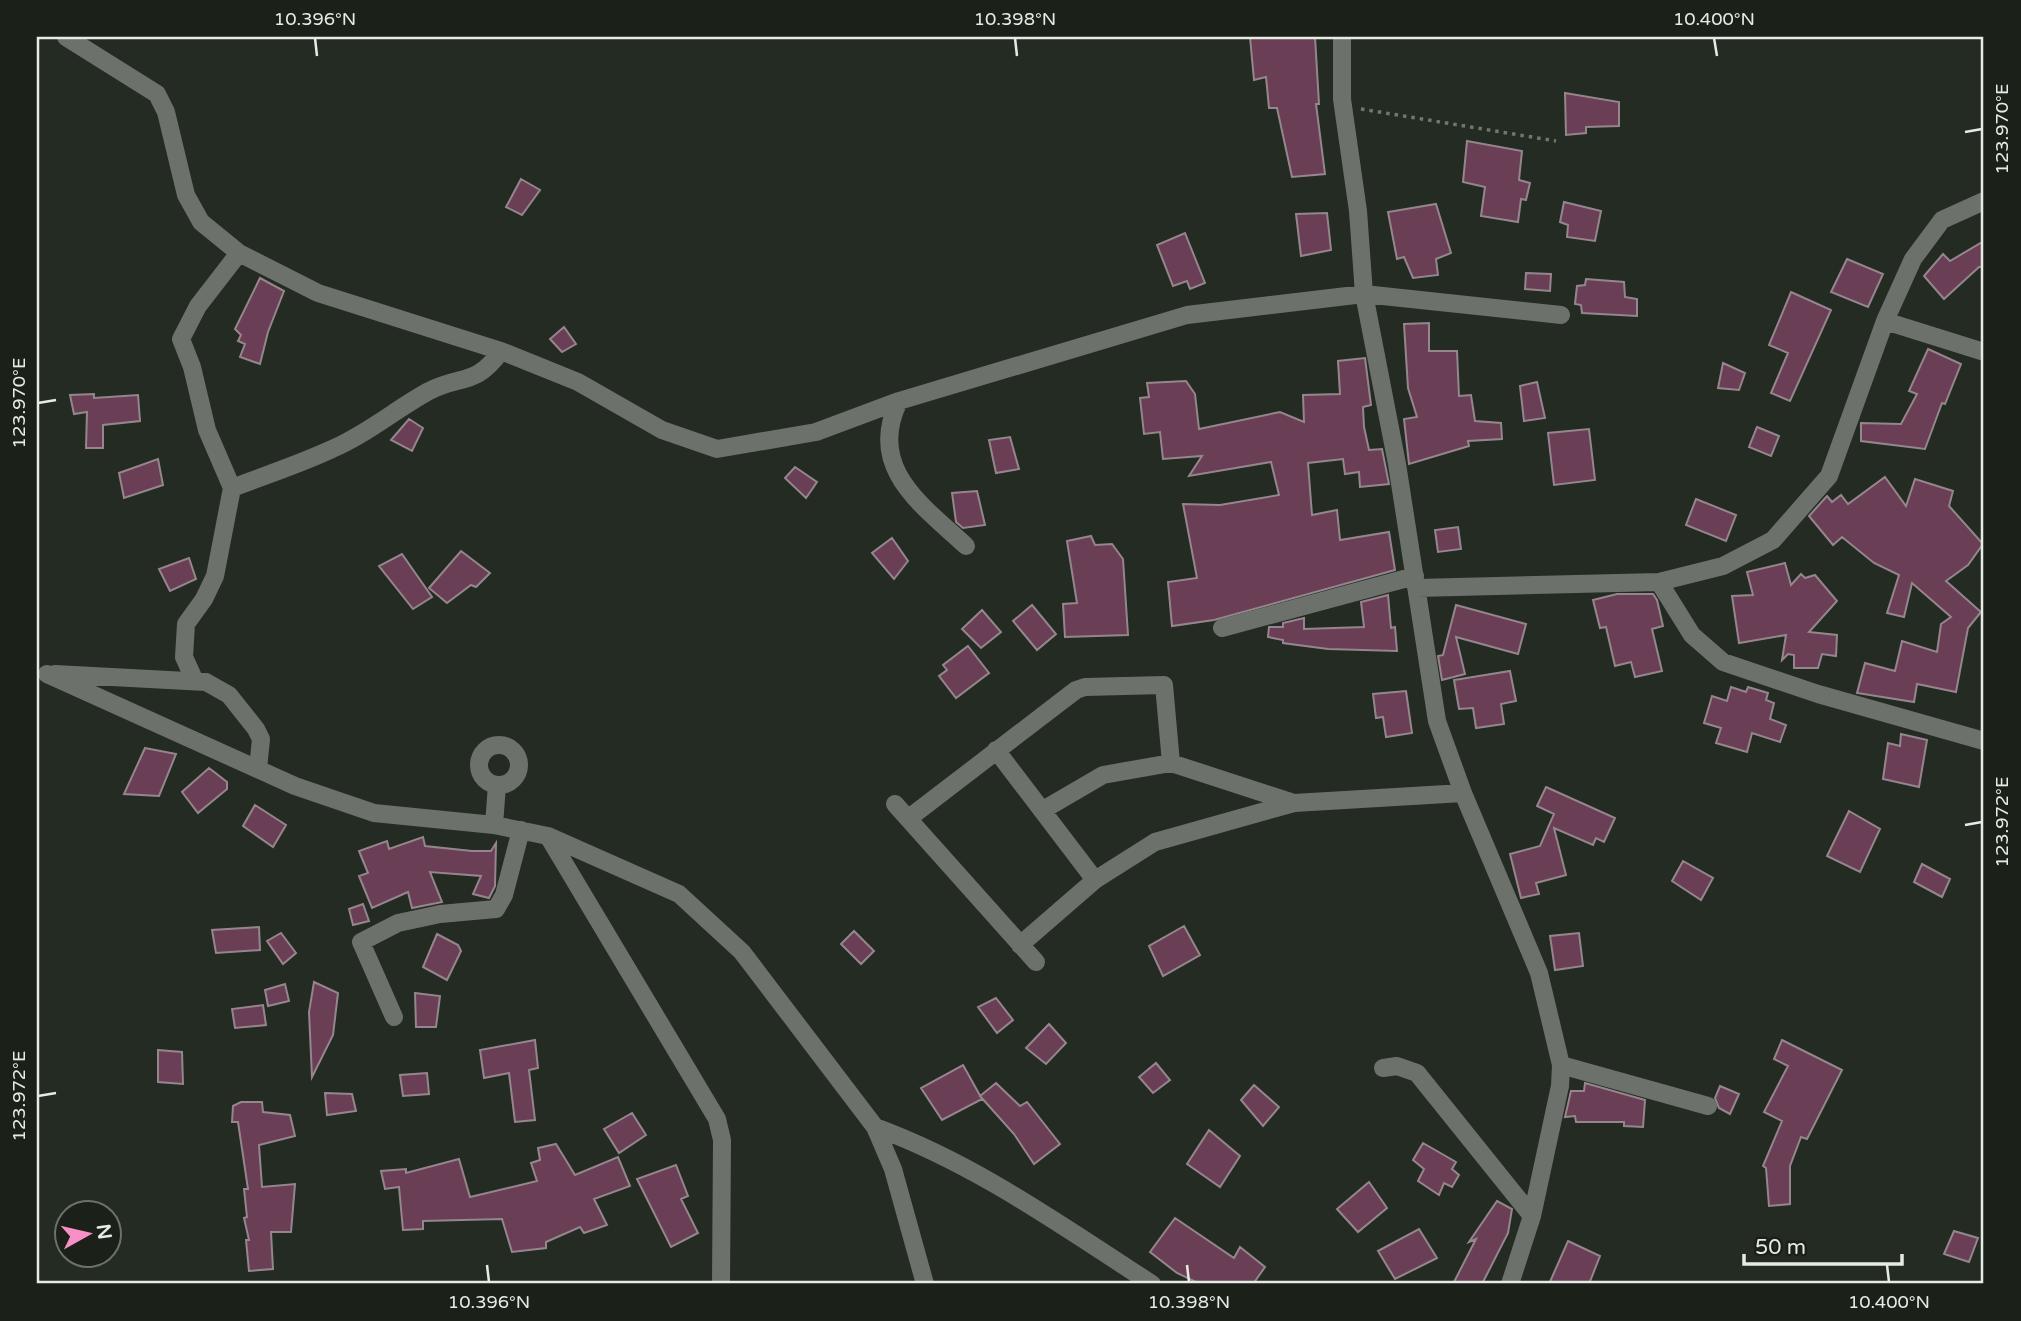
<svg xmlns="http://www.w3.org/2000/svg" width="2021" height="1321" viewBox="0 0 2021 1321" font-family="'Varela Round',sans-serif">
	<style>
		.building { fill: #6a3e55; stroke: #94868c; stroke-width: 2 }
		.lines { fill: none; stroke-linecap: round; stroke-linejoin: round }
		.path { stroke: #71776f; stroke-width: 3.5; stroke-dasharray: 3.5 5; stroke-linecap: butt }
		.minor { stroke: #6d716c; stroke-width: 18 }
		.ticks { fill: none; stroke: #e6ebe5; stroke-width: 2.5 }
		.neatline { fill: none; stroke: #e6ebe5; stroke-width: 2.5 }
		.ticks-label { font-size: 18px; text-anchor: middle; fill: #e6ebe5 }
	</style>
	<rect width="100%" height="100%" fill="#242b22"/>
	<!-- building -->
	<path class="building" d="M1250,37H1315L1319,104H1316L1325,174L1292,177L1277,108H1269L1266,77L1254,80Z
		M1565,93L1619,102V126L1586,127V133L1566,135Z
		M1467,141L1522,151L1519,180L1530,183L1526,200L1521,199L1518,222L1481,216L1485,187L1463,182Z
		M521,179L540,190L522,215L506,207Z
		M1564,202L1601,211L1595,241L1567,237L1568,225L1560,222Z
		M1436,204L1451,253L1436,259L1438,275L1413,278L1404,257L1397,259L1388,212Z
		M1327,213L1331,250L1301,256L1296,214Z
		M1185,233L1205,283L1190,289L1187,281L1173,286L1157,245Z
		M1984,241V267H1979L1944,299L1924,276L1943,254L1950,261Z
		M1847,259L1883,274L1868,307L1831,292Z
		M1526,273L1551,274L1550,291L1525,289Z
		M260,278L284,291L268,332L260,364L240,357L245,344L238,341L241,335L235,329Z
		M1586,279L1624,282L1625,297L1637,299V316L1582,313L1581,305L1575,304L1577,286L1585,285Z
		M1791,292L1831,310L1790,401L1771,393L1788,353L1769,345Z
		M1429,323V351H1457L1459,396L1471,395L1475,421L1501,423L1502,439L1468,441L1469,446L1409,464L1404,419L1417,417L1408,388L1404,324Z
		M564,327L576,344L562,352L550,339Z
		M1928,349L1961,364L1945,404L1942,403L1925,449L1861,441V423L1901,424L1917,394L1909,391Z
		M1365,358L1371,405L1363,407L1364,427L1369,450L1382,449L1389,484L1360,487L1359,472L1345,474L1343,459L1308,463L1312,515L1337,510L1340,540L1389,532L1395,570L1214,620L1172,626L1168,582L1197,578L1183,504L1220,505L1279,495L1271,462L1189,476L1202,456L1163,459L1160,432L1144,434L1140,398L1149,397L1147,383L1186,381L1195,394L1199,429L1280,412L1304,422L1303,395L1340,394L1338,361Z
		M1723,363L1745,373L1739,390L1718,388Z
		M1537,382L1545,418L1524,421L1520,386Z
		M94,394V398L138,395L140,421L103,425V448H86L87,412L74,414L70,395Z
		M409,419L423,428L412,451L391,440Z
		M1757,427L1779,436L1771,456L1749,447Z
		M1589,429L1595,480L1554,485L1548,433Z
		M1010,437L1019,469L996,473L989,440Z
		M158,459L163,485L124,498L119,473Z
		M795,467L817,482L806,498L785,478Z
		M1885,477L1906,506L1915,479L1953,491L1949,506L1983,544L1968,565L1946,581L1981,612L1968,628L1956,692L1917,684L1914,702L1857,693L1865,663L1895,671L1902,641L1937,652L1941,624L1951,617L1912,583L1904,617L1887,613L1899,575L1874,563L1842,537L1833,545L1809,516L1827,496L1832,502L1841,495L1848,504Z
		M977,491L985,525L963,528L956,522L952,493Z
		M1696,499L1736,515L1726,541L1686,525Z
		M1458,527L1461,549L1438,552L1435,530Z
		M1091,536L1095,545L1112,544L1123,559L1128,635L1065,637L1063,604L1077,603L1067,541Z
		M892,538L908,561L894,579L872,553Z
		M461,551L490,573L476,587L471,585L447,603L429,588Z
		M402,554L432,597L413,609L379,566Z
		M189,558L196,579L170,591L159,569Z
		M1785,563L1791,585L1801,574L1805,578L1815,575L1837,601L1809,632L1837,635L1836,656L1822,654L1818,668H1794V655L1788,654L1782,660L1786,635L1739,643L1732,596L1753,595L1747,572Z
		M1617,594H1653L1657,600L1663,626L1652,629L1662,671L1635,677L1631,662L1615,666L1606,627L1600,628L1593,600Z
		M1388,595L1391,628L1395,627L1397,651L1328,649L1283,643V640L1268,637L1269,627H1283V623L1304,618V629L1364,627L1361,602Z
		M1032,605L1056,634L1037,650L1013,621Z
		M1456,605L1526,624L1518,654L1456,637L1465,674L1442,680L1438,656L1443,655Z
		M982,610L1001,632L981,648L962,629Z
		M968,646L989,673L956,698L939,676L947,670L943,665Z
		M1510,671L1516,701L1501,704L1504,724L1476,728L1473,708L1459,709L1454,680Z
		M1731,687L1746,692L1748,687L1768,693L1766,700L1774,703L1770,719L1786,725L1780,742L1752,733L1747,752L1716,743L1721,728L1704,723L1712,696L1727,701Z
		M1406,691L1412,733L1386,737L1383,717L1376,718L1373,694Z
		M1901,734L1927,740L1919,787L1883,779L1888,743L1900,746Z
		M145,748L176,754L159,796L124,794Z
		M209,768L227,782V789L198,813L182,792Z
		M1546,787L1615,818L1604,842L1596,838L1593,845L1554,828L1566,875L1536,883L1539,894L1521,898L1510,854L1540,846L1554,814L1537,806Z
		M255,805L286,825L273,847L243,826Z
		M1849,811L1880,829L1860,872L1827,856Z
		M423,837L425,846L472,851H491L496,843L495,886L489,898L473,894L481,876L430,872L442,902L412,908L408,892L372,908L359,876L368,873L359,851L387,841L389,849Z
		M1683,861L1713,878L1701,900L1672,881Z
		M1922,864L1950,879L1942,897L1914,882Z
		M363,904L369,921L353,925L349,909Z
		M1184,926L1200,955L1163,976L1149,946Z
		M259,927L260,950L216,953L212,930Z
		M854,931L874,951L861,964L841,944Z
		M281,933L296,953L283,964L267,941Z
		M1579,933L1583,966L1555,970L1550,936Z
		M437,934L458,945L461,951L447,980L423,967Z
		M314,982L338,993L333,1035L312,1077L309,1012Z
		M285,984L289,1001L268,1006L265,990Z
		M415,993L440,996L436,1027H416Z
		M996,998L1013,1020L997,1033L978,1007Z
		M263,1005L266,1025L235,1028L232,1009Z
		M1049,1024L1066,1043L1046,1064L1026,1048Z
		M535,1040L538,1068L529,1070L535,1120L515,1122L509,1073L484,1078L480,1050Z
		M1782,1040L1842,1070L1807,1139L1801,1137L1790,1166V1204L1769,1206L1766,1168L1763,1166L1782,1121L1764,1112L1788,1066L1774,1059Z
		M158,1050L182,1052L183,1084L158,1082Z
		M1156,1063L1170,1080L1153,1093L1139,1077Z
		M963,1065L982,1099L942,1120L921,1088Z
		M427,1073L429,1094L403,1096L400,1075Z
		M996,1083L1020,1106L1027,1102L1060,1144L1034,1164L1014,1134L980,1096Z
		M1585,1083L1645,1100L1643,1127L1624,1126V1122H1576L1575,1116L1565,1117L1571,1091H1584Z
		M1254,1085L1279,1107L1263,1126L1241,1100Z
		M1720,1086L1739,1094L1730,1114L1719,1108L1715,1098Z
		M325,1093L352,1094L356,1111L327,1115Z
		M241,1102H262L263,1112L290,1115L295,1136L259,1145L262,1187L295,1184L291,1232H271L273,1269L249,1271L246,1240H249L244,1218L247,1217L244,1189H248L238,1122H232L233,1106Z
		M632,1113L646,1135L619,1153L604,1129Z
		M1209,1130L1240,1156L1220,1187L1187,1164Z
		M1423,1143L1456,1162L1452,1169L1459,1175L1452,1187L1444,1183L1439,1195L1418,1181L1424,1169L1413,1160Z
		M556,1144L575,1175L618,1157L630,1186L594,1199L607,1225L584,1233L580,1227L546,1242V1248L512,1252L502,1219L423,1221V1229L403,1230L399,1187L385,1189L381,1171L406,1169V1173L459,1159L470,1197L537,1181L531,1163L540,1160L538,1148Z
		M676,1165L688,1196L681,1199L698,1233L671,1247L637,1179Z
		M1369,1182L1387,1208L1358,1232L1337,1209Z
		M1497,1201L1512,1209L1508,1233L1482,1284H1453L1476,1239L1469,1242Z
		M1175,1218L1234,1258L1240,1247L1265,1267L1253,1284H1200L1177,1273L1150,1252Z
		M1419,1229L1437,1258L1395,1279L1378,1251Z
		M1954,1231L1978,1238L1969,1262L1944,1254Z
		M1568,1241L1600,1256L1589,1284H1549Z"/>
	<g class="lines">
		<!-- path -->
		<path class="path" d="M1361,109L1556,141"/>
		<!-- minor -->
		<path class="minor" d="M66,37L157,94L166,112L186,195L201,222L239,253L318,293L501,351L578,382L662,430L717,449L816,432L899,401L1187,315L1364,294L1561,315
			M1342,37V99L1358,211L1364,294L1397,464L1437,721L1463,793L1539,973L1561,1065L1560,1086L1532,1216L1510,1284
			M1885,321L1984,352
			M899,401C866,468 922,505 966,546
			M232,488C266,475 300,464 332,449C367,434 396,409 429,391C462,374 475,387 501,351
			M1659,582L1692,635L1723,662L1818,694L1984,741
			M1417,588L1659,582L1723,566L1773,540L1829,476L1885,321L1913,259L1942,220L1984,201
			M1222,628L1415,576
			M47,674L295,786L374,813L494,825L548,836L679,894L742,952L875,1127L893,1169L925,1284
			M55,674L206,682L229,695L256,729L261,739L258,769
			M194,679L184,657L186,624L204,599L215,576L232,488L207,430L192,367L181,339L198,306L239,253
			M479 765a20 20 0 1 1 40 0a20 20 0 1 1-40 0Z
			M996,750L1095,880
			M895,804L1036,962
			M1043,810L1103,775L1171,763L1294,803
			M909,818L1076,690L1085,687L1164,685L1171,763
			M494,825L497,785
			M548,836L717,1119L722,1140L721,1284
			M1020,945L1095,880L1155,842L1294,803L1463,793
			M394,1017L361,942L398,923L440,914L496,909L504,895L521,830
			M1561,1065L1708,1106
			M1383,1068L1397,1066L1417,1073L1532,1216
			M875,1127C976,1164 1062,1226 1152,1284"/>
	</g>
	<!-- ticks -->
	<path class="ticks" d="M315,38L317,56M1015,38L1017,56M1714,38L1717,56M1965,132L1982,129M38,403L56,400M1965,825L1982,822M38,1096L56,1093M487,1265L489,1282M1187,1265L1189,1282M1887,1265L1889,1282"/>
	<!-- border -->
	<rect width="2021" height="1321" fill="none" stroke="#1b2119" stroke-width="77"/>
	<!-- north arrow -->
	<g transform="translate(88 1234) rotate(82)"><circle r="33" fill="#1b2119" stroke="#6c726b" stroke-width="2"/>
	<path d="M0-5L12 26L0 18L-12 26Z" fill="#fa8fc7"/>
	<text y="-10" font-size="19" font-weight="bold" text-anchor="middle" fill="#e6ebe5">N</text>
	</g>
	<!-- scale -->
	<path d="M1744 1254v10h158v-10" fill="none" stroke="#e6ebe5" stroke-width="3.5"/>
	<text x="1755" y="1254" font-size="21" fill="#e6ebe5" stroke="#1b2119" stroke-width="5" paint-order="stroke">50 m</text>
	<rect x="38" y="38" width="1944" height="1244" class="neatline"/>
	<g class="ticks-label">
		<text x="315" y="25">10.396°N</text>
		<text x="1015" y="25">10.398°N</text>
		<text x="1714" y="25">10.400°N</text>
		<text transform="translate(2002 129) rotate(-90)" y="6">123.970°E</text>
		<text transform="translate(19 403) rotate(-90)" y="6">123.970°E</text>
		<text transform="translate(2002 822) rotate(-90)" y="6">123.972°E</text>
		<text transform="translate(19 1096) rotate(-90)" y="6">123.972°E</text>
		<text x="489" y="1308">10.396°N</text>
		<text x="1189" y="1308">10.398°N</text>
		<text x="1889" y="1308">10.400°N</text>
	</g>
</svg>
